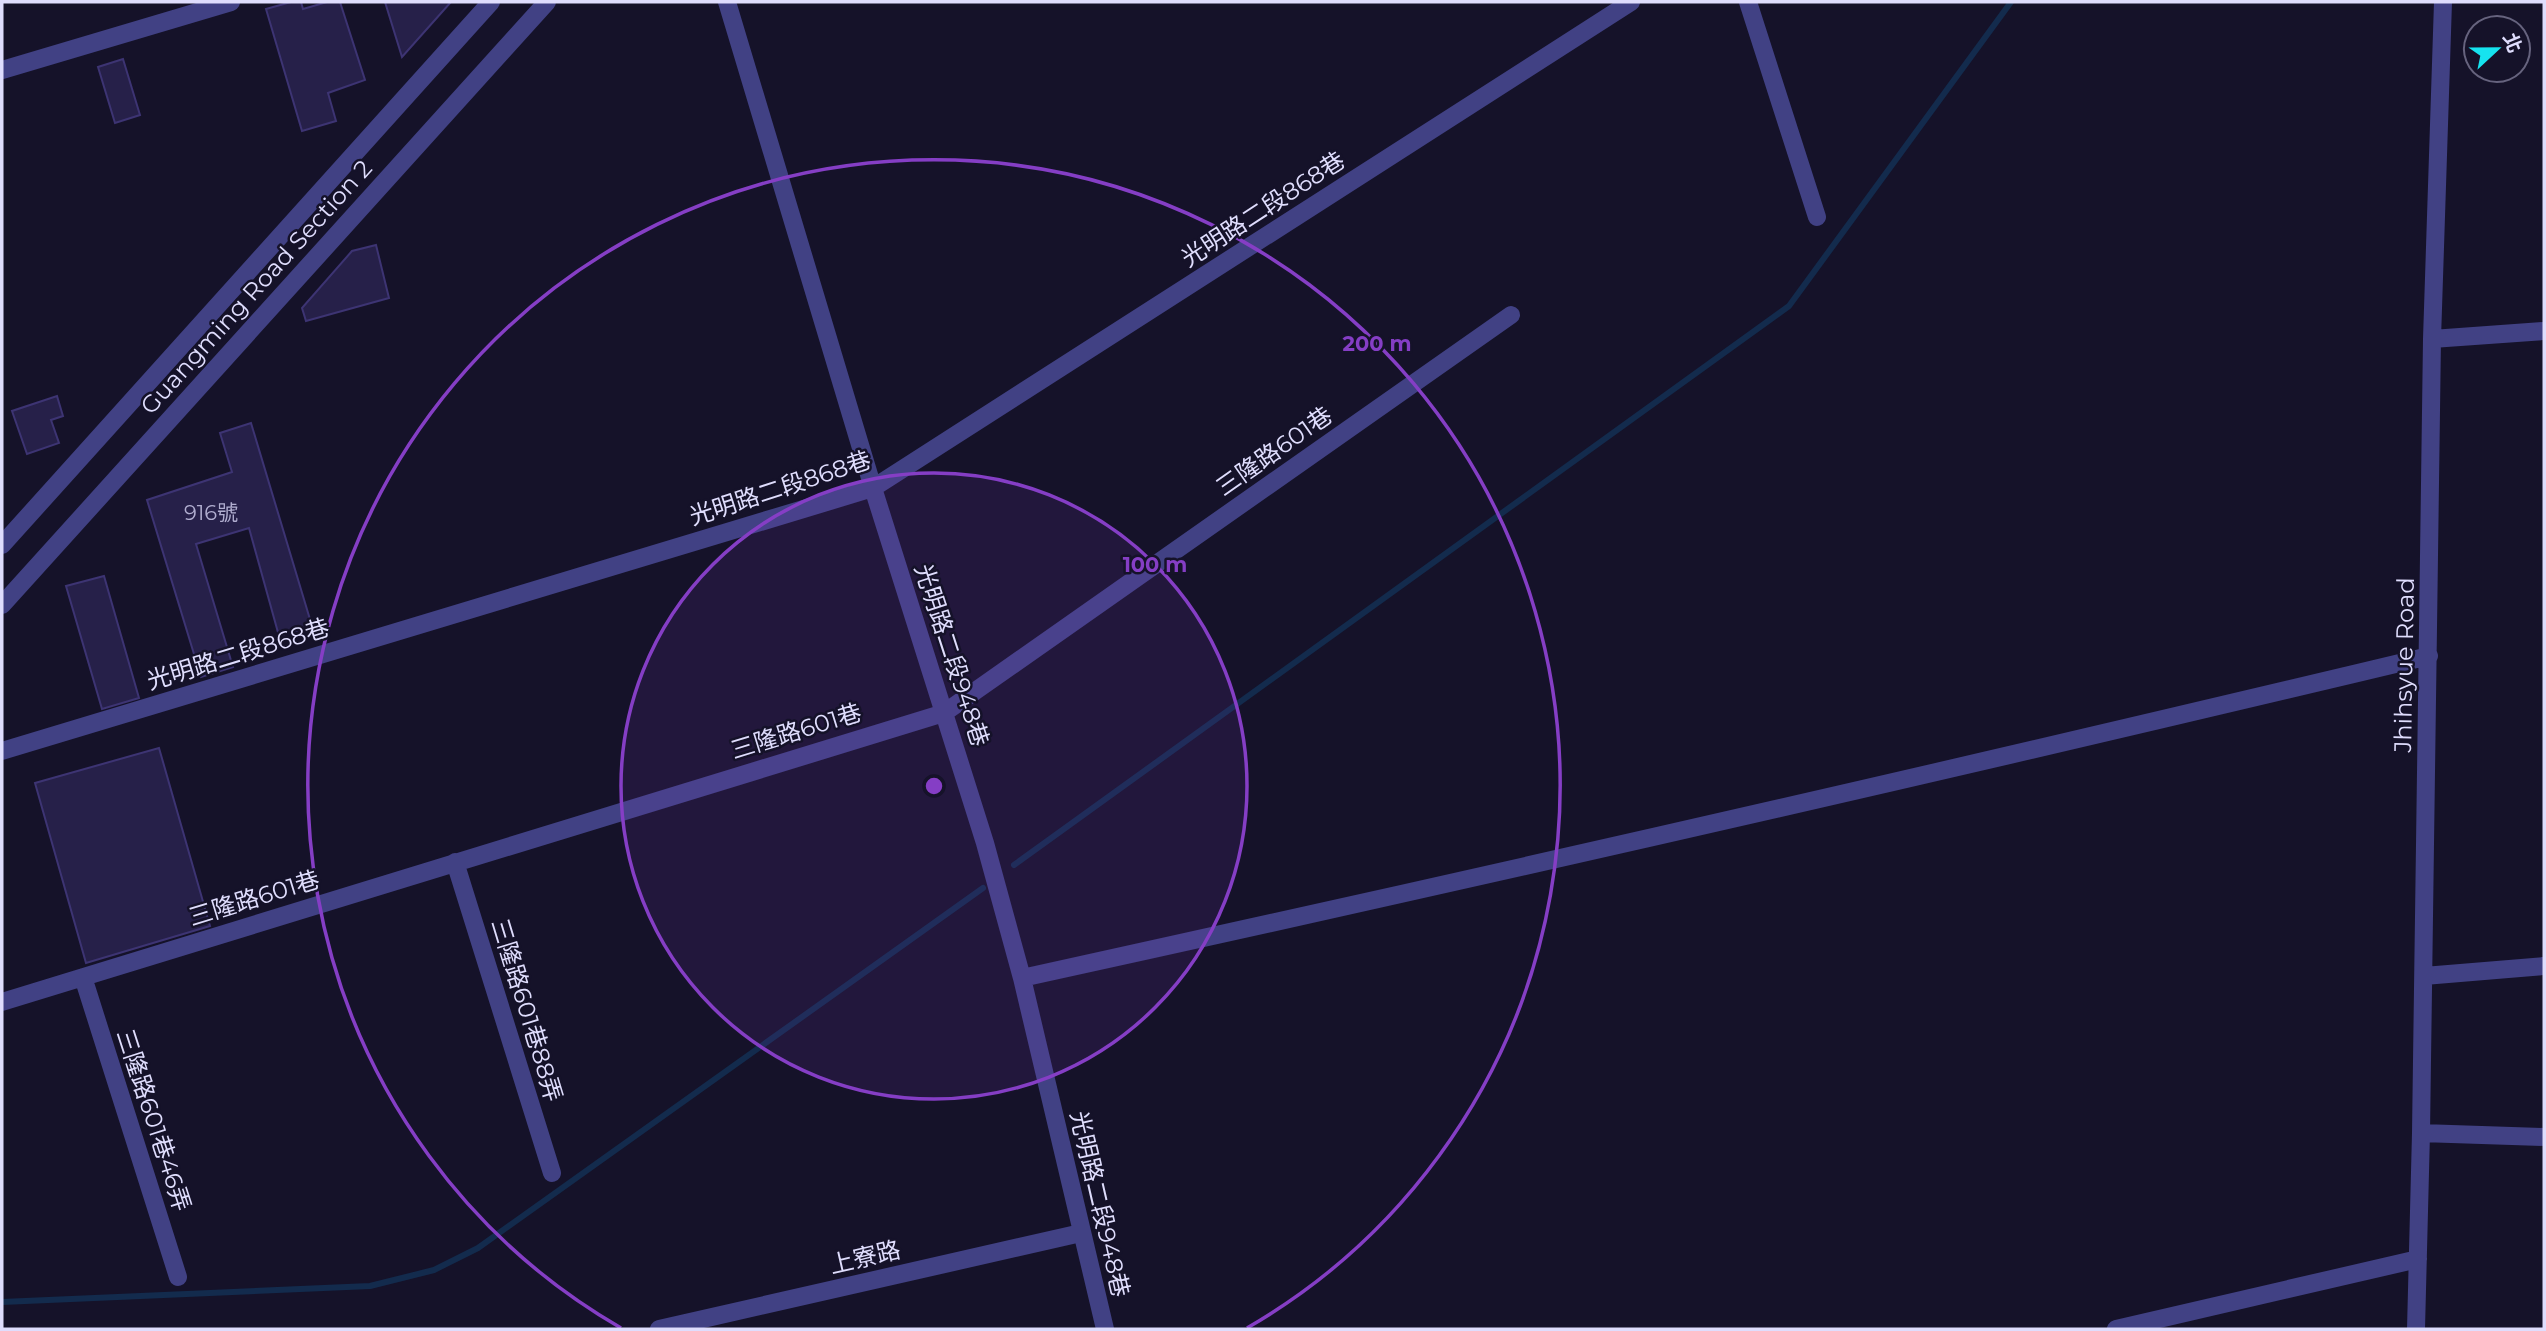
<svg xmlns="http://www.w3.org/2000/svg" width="2546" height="1331" viewBox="0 0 2546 1331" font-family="Montserrat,'Noto Sans TC',sans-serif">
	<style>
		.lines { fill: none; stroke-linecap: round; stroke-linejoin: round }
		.stream { stroke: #132b4d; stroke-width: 6 }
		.building { fill: #262049; stroke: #3d3473; stroke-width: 2 }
		.minor { stroke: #414184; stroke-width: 18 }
		.ring { fill: none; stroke: #853ec5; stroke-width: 3.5 }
		.labels { text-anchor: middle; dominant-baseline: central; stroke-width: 5; stroke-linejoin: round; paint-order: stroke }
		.number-label { font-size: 21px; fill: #b1aed0 }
		.street-label { font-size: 24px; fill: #dfddfd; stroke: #151229 }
		.centre { fill: #853ec5; stroke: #151229; stroke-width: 3.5 }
		.ring-label { font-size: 21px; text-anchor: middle; font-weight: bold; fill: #853ec5; stroke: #151229; stroke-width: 5; stroke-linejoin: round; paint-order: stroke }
	</style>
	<rect width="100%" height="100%" fill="#151229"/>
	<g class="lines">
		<!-- stream -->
		<path class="stream" d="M1014,865L1789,306L2011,2
			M2,1302L370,1286L434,1270L478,1248L983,888"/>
	</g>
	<!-- building -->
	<path class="building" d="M291,2H301L303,9L327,2H340L365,80L328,93L336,121L302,131L266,9Z
		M385,2H451L402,57Z
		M123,59L140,115L115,123L98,67Z
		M376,245L389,298L306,321L302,308L352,251Z
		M57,396L63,416L51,420L59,443L27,454L12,411Z
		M251,423L312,626L279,636L249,528L196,544L233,667L201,677L147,500L232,472L220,433Z
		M104,576L139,698L102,709L66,586Z
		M159,748L210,926L86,963L35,783Z"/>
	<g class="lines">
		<!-- minor -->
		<path class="minor" d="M727,2L873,488L985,843L1022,978L1105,1329
			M1748,2L1817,217
			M2,70L231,2
			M2432,339L2544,331
			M2,545L491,2
			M2,605L547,2
			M2,751L873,488L1631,2
			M455,862L552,1173
			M2424,976L2544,966
			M83,977L178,1277
			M1022,978C1492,875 1961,768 2429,656
			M2,1002L944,713L1511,315
			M2421,1133L2544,1137
			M659,1329L1081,1233
			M2116,1329L2418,1259
			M2416,1329L2421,1133L2432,339L2443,2"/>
	</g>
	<!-- distance rings -->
	<circle cx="934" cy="786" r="313" fill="#853ec5" fill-opacity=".12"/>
	<g class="ring">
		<circle cx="934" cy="786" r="313"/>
		<path d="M621 1328A626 626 0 1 1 1247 1328"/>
	</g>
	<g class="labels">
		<!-- number labels -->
		<g class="number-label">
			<text x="211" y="512">916號</text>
		</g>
		<!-- street labels -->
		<g class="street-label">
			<text transform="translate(1263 209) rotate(-33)">光明路二段868巷</text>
			<text transform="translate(256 287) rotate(-48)">Guangming Road Section 2</text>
			<text transform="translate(1274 451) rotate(-35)">三隆路601巷</text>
			<text transform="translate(780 488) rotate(-18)">光明路二段868巷</text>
			<text transform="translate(238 654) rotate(-17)">光明路二段868巷</text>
			<text transform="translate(952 655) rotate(72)">光明路二段948巷</text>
			<text transform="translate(2404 665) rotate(-89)">Jhihsyue Road</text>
			<text transform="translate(796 731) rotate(-17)">三隆路601巷</text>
			<text transform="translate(254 898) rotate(-17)">三隆路601巷</text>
			<text transform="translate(527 1010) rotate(73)">三隆路601巷88弄</text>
			<text transform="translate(154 1120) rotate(72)">三隆路601巷46弄</text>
			<text transform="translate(1100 1204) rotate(77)">光明路二段948巷</text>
			<text transform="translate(865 1257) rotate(-13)">上寮路</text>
		</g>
	</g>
	<circle cx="934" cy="786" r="10" class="centre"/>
	<g class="ring-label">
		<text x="1377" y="351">200 m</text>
		<text x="1155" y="572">100 m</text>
	</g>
	<!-- border -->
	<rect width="2546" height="1331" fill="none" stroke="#dfddfd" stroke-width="7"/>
	<!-- north arrow -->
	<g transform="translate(2497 49) rotate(68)"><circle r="33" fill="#151229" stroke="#66637e" stroke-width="2"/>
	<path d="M0-5L12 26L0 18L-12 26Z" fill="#16e3ef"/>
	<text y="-10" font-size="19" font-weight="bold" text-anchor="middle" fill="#dfddfd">北</text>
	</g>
</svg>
